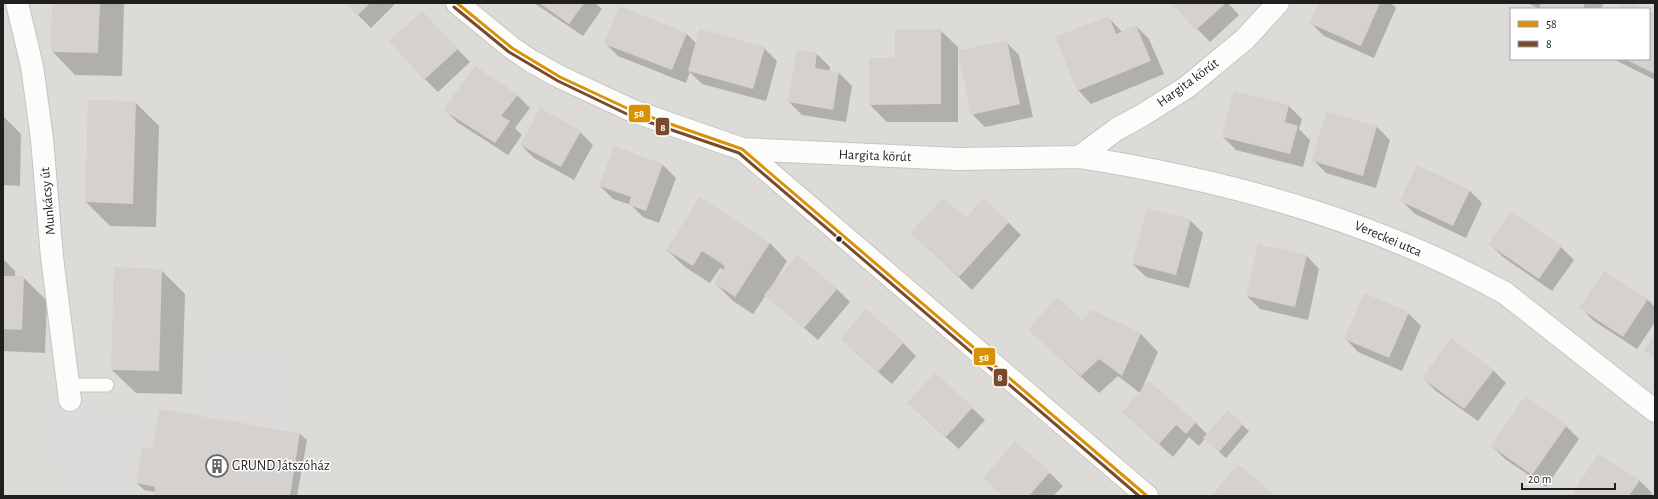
<svg xmlns="http://www.w3.org/2000/svg" width="1658" height="499" viewBox="0 0 1658 499" font-family="'Alegreya Sans',sans-serif">
	<style>
		.residential { fill: #dddbd8; fill-rule: evenodd }
		.parking { fill: #dcdbd9 }
		.shadow { fill: #0003 }
		.building { fill: #d4d1ce }
		.lines { fill: none; stroke-linecap: round; stroke-linejoin: round }
		.service-casing { stroke: #c6c5c3; stroke-width: 15 }
		.minor-casing { stroke: #c6c5c3; stroke-width: 24 }
		.service { stroke: #fcfcfb; stroke-width: 13 }
		.minor { stroke: #fcfcfb; stroke-width: 22 }
		.bus-1-casing { stroke: #fff; stroke-width: 6 }
		.bus-2-casing { stroke: #fff; stroke-width: 6 }
		.bus-1 { stroke: #d79205; stroke-width: 3 }
		.bus-2 { stroke: #7a4b2a; stroke-width: 3 }
		.bus-dot { fill: #1f1f1f; stroke: #fff; stroke-width: 1.5 }
		.labels { text-anchor: middle; dominant-baseline: central; stroke-width: 3; stroke-linejoin: round; paint-order: stroke }
		.street-label { font-size: 14px; fill: #1f1f1f; stroke: #fff }
		.poi-label { font-size: 14px; fill: #1f1f1f; stroke: #fff; text-anchor: start }
		.line-badge { stroke: #fff; stroke-width: 1.5 }
		.badge-label { font-size: 11px; text-anchor: middle; font-weight: bold; fill: #fff }
	</style>
	<rect width="100%" height="100%" fill="#eeebe7"/>
	<!-- residential -->
	<path class="residential" d="M3,3H1655V496H3ZM1511,9H1649V59H1511Z"/>
	<!-- parking -->
	<path class="parking" d="M208,340L300,342L291,432L204,417Z
		M49,398L145,407L132,496H52Z"/>
	<!-- shadow -->
	<path class="shadow" d="M53,3H124L122,76L75,75L52,51Z
		M346,3H396L371,28Z
		M534,3H595L602,9L583,36Z
		M1172,3H1228L1239,15L1210,42Z
		M1320,3H1391L1396,8L1374,58L1324,36L1311,23Z
		M1527,3H1604L1601,9H1540Z
		M620,7L687,34L696,43L764,48L777,61L766,101L702,84L690,72L686,83L618,56L605,43Z
		M422,12L470,62L438,92L425,79Z
		M1649,12L1655,15V80L1613,59H1649Z
		M1108,17L1122,32L1136,26L1149,39L1164,74L1091,104L1078,90Z
		M940,30L958,47V122H887L870,105L896,59Z
		M1006,42L1019,55L1033,117L985,127L972,114Z
		M817,54L830,67L829,72L839,73L852,86L846,122L802,115L789,102Z
		M1234,92L1289,106L1302,119L1299,129L1310,140L1303,167L1236,150L1223,137Z
		M517,95L530,108L515,128L522,135L508,155L457,122L444,109Z
		M89,101L135,102L159,126L156,227L110,226L86,202Z
		M3,116L21,134L20,186L3,185Z
		M1377,127L1390,140L1376,188L1326,173L1313,160Z
		M580,132L593,145L574,180L534,158L521,145Z
		M663,165L676,178L659,223L643,217L631,205L613,199L600,186Z
		M1469,190L1482,203L1466,238L1415,214L1402,201Z
		M966,219L1008,222L1021,235L972,290L912,233Z
		M1190,220L1203,233L1189,288L1146,277L1133,264Z
		M770,243L787,261L772,286L837,289L850,302L818,340L766,295L753,314L733,301L715,283L724,271L720,268L710,283L685,267L667,250Z
		M1490,244L1561,247L1574,260L1552,291L1503,257Z
		M1306,255L1319,269L1308,320L1260,309L1247,296Z
		M3,259L15,271V277H23L47,301L45,353L3,351Z
		M161,270L185,294L182,394L136,393L112,370Z
		M1604,272L1648,300L1655,307V322L1637,349L1594,321L1581,308Z
		M1408,313L1421,326L1402,371L1358,352L1345,338Z
		M1082,322L1141,334L1158,352L1141,391L1195,422L1208,435L1228,412L1249,431L1226,458L1205,439L1199,446L1189,437L1173,457L1123,412L1140,393L1118,376L1099,393L1029,330Z
		M903,343L916,356L892,384L855,352Z
		M1493,370L1506,383L1478,421L1436,391L1423,378Z
		M972,408L985,420L959,449L922,416Z
		M1566,426L1579,439L1546,487L1505,459L1492,446Z
		M300,434L307,440L297,496H155V492L144,490L137,483L153,450Z
		M1050,473L1063,486L1053,496H1003L984,478Z
		M1639,480L1652,493L1651,496H1573Z"/>
	<!-- building -->
	<path class="building" d="M52,3H100L98,53L51,52Z
		M345,3H370L357,16Z
		M539,3H584L569,24Z
		M1171,3H1226L1196,30Z
		M1319,3H1380L1361,46L1309,23Z
		M1541,3H1585L1583,9H1539Z
		M1621,3H1633L1645,9H1619Z
		M619,6L687,33L672,70L604,44Z
		M422,11L458,49L424,80L389,41Z
		M1649,11L1655,14V74L1624,59H1649Z
		M1109,16L1116,34L1136,25L1151,61L1077,91L1055,37Z
		M699,29L765,47L753,89L688,71Z
		M895,29H941V104L869,105V58H895Z
		M1007,40L1020,104L971,115L958,51Z
		M797,49L817,53L815,68L839,72L833,110L788,102Z
		M475,66L518,95L501,116L510,121L495,143L443,110Z
		M1234,91L1289,105L1285,122L1298,126L1290,154L1222,137Z
		M88,100L136,101L133,204L85,202Z
		M540,108L581,131L561,167L520,145Z
		M1326,112L1377,126L1363,176L1312,161Z
		M614,146L663,164L646,211L629,205L631,197L599,186Z
		M1417,165L1470,190L1453,226L1400,201Z
		M700,197L770,243L735,297L714,283L725,266L702,251L693,266L666,250Z
		M943,198L966,218L983,198L1009,222L959,277L910,233Z
		M1147,208L1191,219L1176,275L1132,264Z
		M1511,211L1562,246L1539,279L1488,244Z
		M1258,244L1307,255L1295,307L1246,296Z
		M797,255L837,289L804,328L764,295Z
		M114,267L162,269L159,371L111,370Z
		M1604,271L1648,299L1623,337L1579,308Z
		M3,276H24L22,330L3,329Z
		M1364,293L1409,312L1389,358L1344,339Z
		M1057,297L1082,320L1092,310L1141,333L1122,376L1099,359L1081,376L1028,330Z
		M866,309L904,342L878,372L840,339Z
		M1655,335V358L1644,350Z
		M1451,338L1494,370L1464,409L1422,378Z
		M935,373L973,407L946,437L907,403Z
		M1149,381L1196,422L1186,434L1176,425L1159,444L1122,412Z
		M1525,396L1567,425L1532,475L1491,446Z
		M159,409L300,433L290,496H154L155,487L136,483L142,447L152,449Z
		M1228,410L1243,424L1219,452L1203,438Z
		M1015,441L1050,472L1029,496H1003L983,478Z
		M1598,454L1640,480L1629,496H1571Z
		M1238,464L1276,496H1211Z"/>
	<g class="lines">
		<!-- service casing -->
		<g class="service-casing">
			<path id="service" d="M68,385H107"/>
		</g>
		<!-- minor casing -->
		<g class="minor-casing">
			<path id="minor" d="M17,3L32,66L42,139L52,257L70,400
				M457,3L512,48L531,61L560,77L633,111L742,149L958,159L1079,157L1117,129L1141,116L1187,87L1245,39L1278,3
				M742,149L1147,496
				M1079,157C1227,180 1373,220 1505,293L1655,411"/>
		</g>
		<!-- service -->
		<use href="#service" class="service"/>
		<!-- minor -->
		<use href="#minor" class="minor"/>
		<!-- bus-1 casing -->
		<g class="bus-1-casing">
			<path id="bus-1" d="M457,3L512,48L560,77L633,111L742,149L1147,496"/>
		</g>
		<!-- bus-2 casing -->
		<g class="bus-2-casing">
			<path id="bus-2" d="M454,7L509,52L558,81L631,116L739,153L1139,496"/>
		</g>
		<!-- bus-1 -->
		<use href="#bus-1" class="bus-1"/>
		<!-- bus-2 -->
		<use href="#bus-2" class="bus-2"/>
	</g>
	<!-- icons -->
	<defs>
		<g id="building-ring" transform="scale(1.15)"><circle r="9.5" fill="#fff" stroke="#676665" stroke-width="1.5"/><path d="M-4-6H4V6H1V3H-1V6H-4ZM-2.5-4.3h1.7v1.8h-1.7ZM.8-4.3h1.7v1.8H.8ZM-2.5-1h1.7V.8h-1.7ZM.8-1h1.7V.8H.8Z" fill="#676665"/></g>
	</defs>
	<g fill-rule="evenodd">
		<use href="#building-ring" x="217" y="466"/>
	</g>
	<!-- markers -->
	<circle class="bus-dot" cx="839" cy="239" r="3.5"/>
	<g class="labels">
		<!-- street labels -->
		<g class="street-label">
			<text transform="translate(1188 83) rotate(-36)">Hargita körút</text>
			<text transform="translate(875 156) rotate(2)">Hargita körút</text>
			<text transform="translate(48 201) rotate(-95)">Munkácsy út</text>
			<text transform="translate(1388 239) rotate(23)">Vereckei utca</text>
		</g>
		<!-- poi labels -->
		<g class="poi-label">
			<text x="232" y="466">GRUND Játszóház</text>
		</g>
	</g>
	<g class="line-badge">
		<rect x="628" y="104" width="23" height="19" rx="4" fill="#d79205"/>
		<rect x="655" y="117" width="15" height="19" rx="4" fill="#7a4b2a"/>
		<rect x="973" y="347" width="23" height="19" rx="4" fill="#d79205"/>
		<rect x="993" y="368" width="15" height="19" rx="4" fill="#7a4b2a"/>
	</g>
	<g class="badge-label">
		<text x="639" y="117">58</text>
		<text x="663" y="131">8</text>
		<text x="984" y="361">58</text>
		<text x="1000" y="381">8</text>
	</g>
	<!-- border -->
	<rect width="1658" height="499" fill="none" stroke="#1f1f1f" stroke-width="8"/>
	<!-- legend -->
	<rect x="1510" y="8" width="140" height="52" fill="#ffffff" stroke="#a5a5a5"/>
	<rect x="1518" y="21" width="20" height="6" fill="#d79205" stroke="#a5a5a5"/>
	<text x="1546" y="28" font-size="12" fill="#1f1f1f">58</text>
	<rect x="1518" y="41" width="20" height="6" fill="#7a4b2a" stroke="#a5a5a5"/>
	<text x="1546" y="48" font-size="12" fill="#1f1f1f">8</text>
	<!-- scale -->
	<path d="M1522 483v6h93v-6" fill="none" stroke="#1f1f1f" stroke-width="2"/>
	<text x="1528" y="483" font-size="12" fill="#1f1f1f" stroke="#ffffff" stroke-width="3" paint-order="stroke">20 m</text>
</svg>
